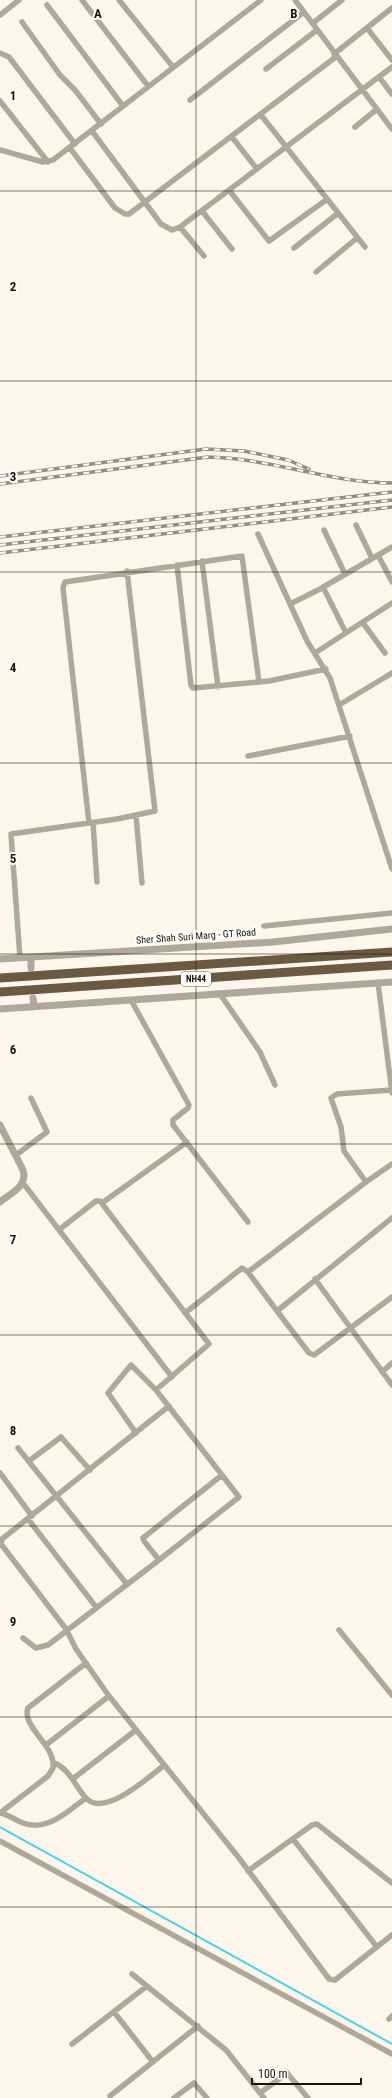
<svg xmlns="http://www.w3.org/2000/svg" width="392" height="2098" viewBox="0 0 392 2098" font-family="'Roboto Condensed',sans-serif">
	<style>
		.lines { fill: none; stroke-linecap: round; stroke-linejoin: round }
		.stream { stroke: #49d2eb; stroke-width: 2 }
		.minor { stroke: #b0a89b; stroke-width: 5.5 }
		.tertiary { stroke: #b0a89b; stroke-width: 7 }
		.trunk { stroke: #6a5a42; stroke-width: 9 }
		.rail-casing { stroke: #948d82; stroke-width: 3.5 }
		.rail { stroke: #fff; stroke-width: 2; stroke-dasharray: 6; stroke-linecap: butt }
		.grid { fill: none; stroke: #1a1409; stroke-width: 1; stroke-opacity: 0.55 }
		.labels { text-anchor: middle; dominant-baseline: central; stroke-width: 4; stroke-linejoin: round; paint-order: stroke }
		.shield { fill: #fff; stroke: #5f5a53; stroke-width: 1 }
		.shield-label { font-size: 9px; font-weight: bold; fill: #1a1409 }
		.street-label { font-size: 10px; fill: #1a1409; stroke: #fff }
		.grid-label { font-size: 13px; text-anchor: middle; font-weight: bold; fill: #1a1409; stroke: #fff; stroke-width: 4; stroke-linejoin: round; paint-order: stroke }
	</style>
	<rect width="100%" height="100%" fill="#fff7eb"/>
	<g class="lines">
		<!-- stream -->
		<path class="stream" d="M0,1827L392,2044"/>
		<!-- minor -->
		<path class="minor" d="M82,0L148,86
			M119,0L173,67
			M295,0L392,129
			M47,5L123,106
			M0,15L19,0
			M22,22L60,75L75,90L101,124
			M313,23L342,0
			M367,28L392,60
			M0,53L9,57L75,144
			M334,54L392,8
			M266,69L317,30
			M379,77L392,94
			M190,100L304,12
			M0,101L48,162
			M261,115L365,247
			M355,127L377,109
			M92,131L161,224L172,230L180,227L392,67
			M232,137L257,169
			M70,148L115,208L125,214H129L337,56
			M0,150L43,162L53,160L261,0
			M229,190L269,241L326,200
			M202,211L232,249
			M180,227L204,256
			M294,248L337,214
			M316,272L357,238
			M356,525L372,558
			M324,530L345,574
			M258,534L307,641L330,678L392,869
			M378,555L392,582
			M202,561L218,687
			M177,565L191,685L193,688L269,681L326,669
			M323,587L346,633
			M290,604L320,589L392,547
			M363,623L385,653
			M315,653L392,603
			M339,705L392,673
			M248,756L350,736
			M136,816L142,883
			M89,823L63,588L65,582L242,556L259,682
			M93,823L97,882
			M264,926L392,913
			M20,958L11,834L117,819L155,811L127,571
			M378,983L392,1093
			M220,994L260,1052L275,1085
			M131,1000L189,1105L188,1108L173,1120V1125L248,1222
			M391,1090L337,1094L331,1098L341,1127L344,1151L366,1182L392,1164
			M16,1155L47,1132L31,1098
			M23,1183L172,1377
			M102,1203L187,1142
			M60,1229L96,1201H100L209,1344L156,1390
			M248,1272L366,1182
			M315,1279L392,1385
			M277,1311L309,1353L314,1355L392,1297
			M185,1313L242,1268L248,1272L277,1311L392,1218
			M382,1372L392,1363
			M169,1406L2,1539L1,1544L66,1629L76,1649L109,1696L239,1858L329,1979L335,1980L392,1935
			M136,1433L108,1393L131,1365L156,1390L239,1497L159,1560
			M18,1448L126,1583
			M29,1461L61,1437L90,1470
			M0,1473L32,1516
			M28,1519L96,1607
			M339,1630L392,1695
			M23,1638L36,1648L48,1645L159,1560L144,1541L143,1538L222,1475
			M46,1745L109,1696
			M53,1762C71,1770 74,1785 86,1798C104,1818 149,1777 163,1766
			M74,1778L136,1730
			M0,1813L48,1776L53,1768C56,1745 21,1727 28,1708L86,1663
			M0,1813C9,1815 15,1820 23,1823C48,1832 68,1811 86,1798
			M293,1839L377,1947
			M0,1841L392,2054
			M248,1871L312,1825L317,1824L392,1883
			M132,1974L226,2050L264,2098
			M114,2012L153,2062
			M389,2019L392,2016
			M72,2044L147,1986
			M260,2093L287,2073L308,2098
			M110,2096L198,2026
			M174,2098L194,2083L207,2098"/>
		<!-- tertiary -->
		<path class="tertiary" d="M31,958V968
			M0,959L273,942L392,929
			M33,998L34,1007
			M0,1009L392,982
			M0,1125L23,1170C28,1186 11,1193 0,1202"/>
		<!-- trunk -->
		<path class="trunk" d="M0,978L392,952
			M0,992L392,965"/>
		<!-- rail casing -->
		<g class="rail-casing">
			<path id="rail" d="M0,476L206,449L244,451L288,460L309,469
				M0,484L208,457C270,458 330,483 392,483
				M0,537L392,492
				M0,545L392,500
				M0,553L392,507"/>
		</g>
		<!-- rail -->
		<use href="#rail" class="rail"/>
	</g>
	<!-- grid -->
	<path class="grid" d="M196,0V2098M0,191H392M0,381H392M0,572H392M0,763H392M0,954H392M0,1144H392M0,1335H392M0,1526H392M0,1717H392M0,1907H392"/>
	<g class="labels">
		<!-- shield labels -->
		<rect class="shield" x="181" y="972" width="30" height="14" rx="3"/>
		<g class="shield-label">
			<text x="196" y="979">NH44</text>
		</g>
		<!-- street labels -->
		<g class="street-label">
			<text transform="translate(196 936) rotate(-4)">Sher Shah Suri Marg - GT Road</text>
		</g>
	</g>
	<g class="grid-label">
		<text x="98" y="18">A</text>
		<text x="294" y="18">B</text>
		<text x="13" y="100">1</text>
		<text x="13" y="291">2</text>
		<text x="13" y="481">3</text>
		<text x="13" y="672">4</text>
		<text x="13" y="863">5</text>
		<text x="13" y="1054">6</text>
		<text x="13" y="1244">7</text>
		<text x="13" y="1435">8</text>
		<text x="13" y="1626">9</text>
	</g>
	<!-- scale -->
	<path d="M252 2078v6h109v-6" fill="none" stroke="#1a1409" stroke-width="2"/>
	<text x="258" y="2078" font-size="12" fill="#1a1409" stroke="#ffffff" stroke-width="3" paint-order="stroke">100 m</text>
</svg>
